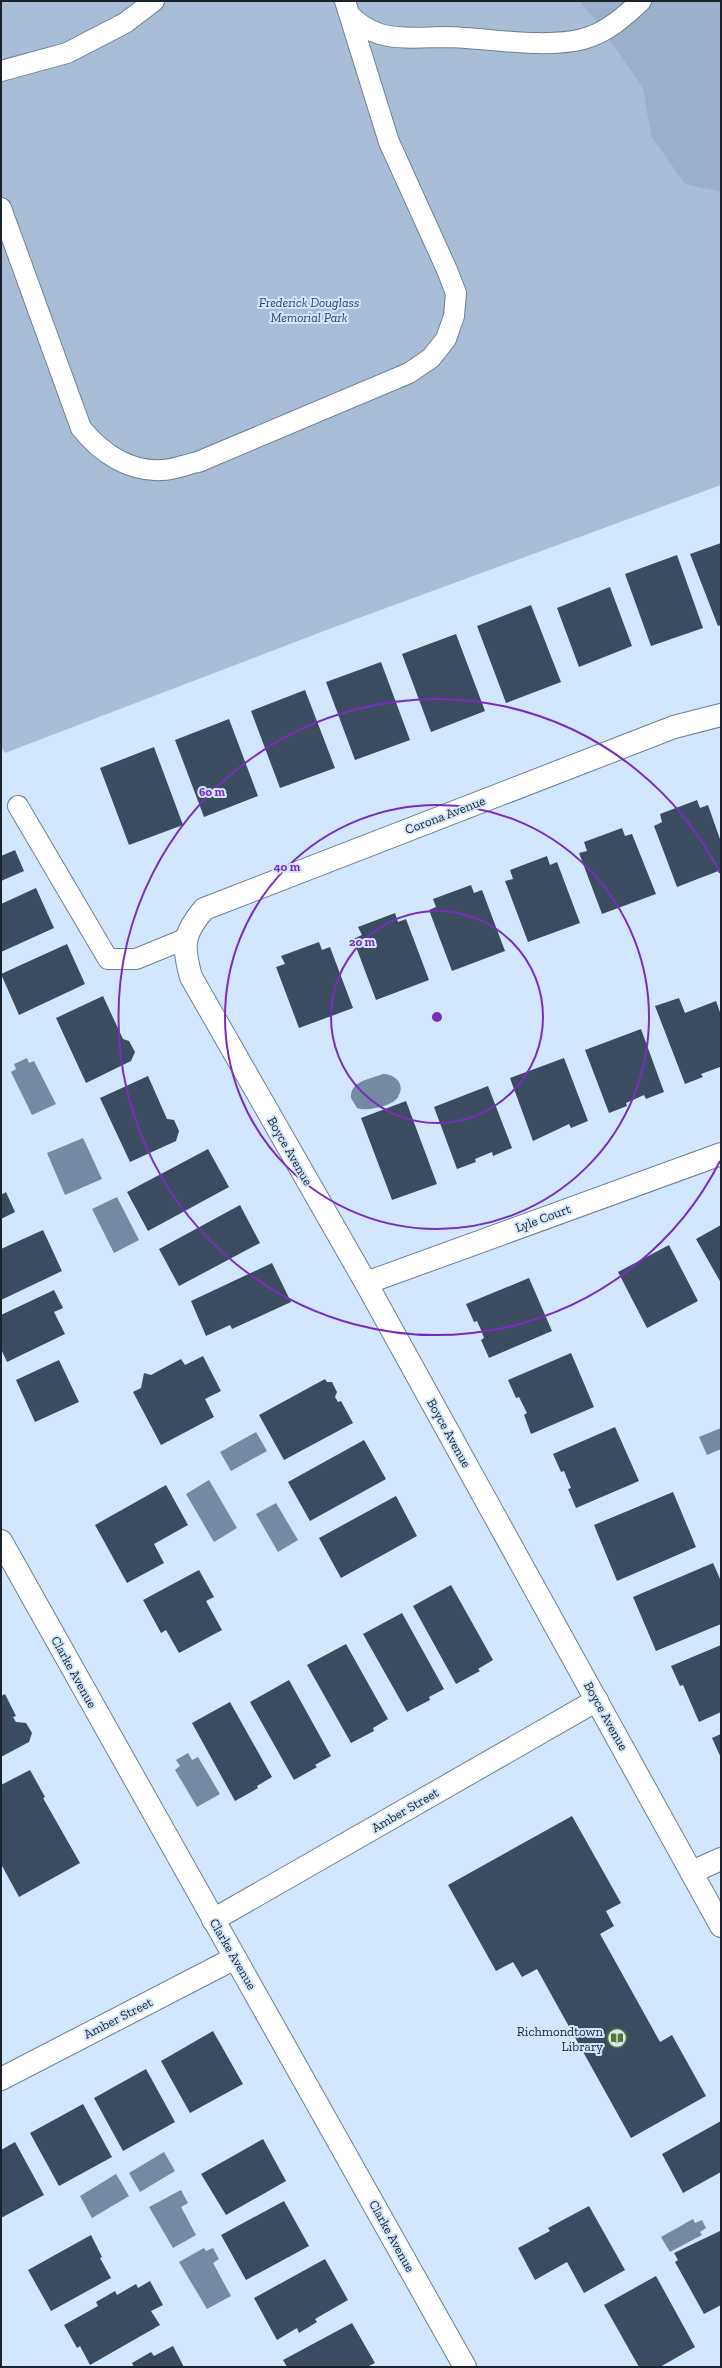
<svg xmlns="http://www.w3.org/2000/svg" width="722" height="2368" viewBox="0 0 722 2368" font-family="'Zilla Slab',serif">
	<style>
		.green { fill: #a9bed6 }
		.forest { fill: #9ab0c9 }
		.water { fill: #758aa2 }
		.building { fill: #3c4c60 }
		.lines { fill: none; stroke-linecap: round; stroke-linejoin: round }
		.service-casing { stroke: #6d7f94; stroke-width: 22 }
		.minor-casing { stroke: #6d7f94; stroke-width: 24 }
		.tertiary-casing { stroke: #6d7f94; stroke-width: 24 }
		.service { stroke: #fff; stroke-width: 20 }
		.minor { stroke: #fff; stroke-width: 22 }
		.tertiary { stroke: #fff; stroke-width: 22 }
		.ring { fill: none; stroke: #7b2cbf; stroke-width: 2 }
		.labels { text-anchor: middle; dominant-baseline: central; stroke-width: 4; stroke-linejoin: round; paint-order: stroke }
		.park-label { font-size: 13px; font-style: italic; fill: #26476b; stroke: #d2e6fd }
		.street-label { font-size: 13px; fill: #1b222b; stroke: #d2e6fd }
		.poi-label { font-size: 13px; fill: #1b222b; stroke: #d2e6fd; text-anchor: end }
		.centre { fill: #7b2cbf; stroke: #d2e6fd; stroke-width: 2 }
		.ring-label { font-size: 12px; text-anchor: middle; font-weight: bold; fill: #7b2cbf; stroke: #d2e6fd; stroke-width: 4; stroke-linejoin: round; paint-order: stroke }
	</style>
	<rect width="100%" height="100%" fill="#d2e6fd"/>
	<!-- green -->
	<path class="green" d="M1,1H721V485L337,626L5,753L1,746Z"/>
	<!-- forest -->
	<path class="forest" d="M579,1H721V192L685,184L651,136L643,88L594,18Z"/>
	<!-- water -->
	<path class="water" d="M27,1058L29,1063L34,1061L56,1104L32,1115L11,1072L16,1069L14,1064Z
		M383,1074C395,1074 406,1084 398,1097C393,1106 366,1112 357,1108L351,1098C350,1081 370,1079 383,1074Z
		M83,1138L102,1179L65,1195L47,1153Z
		M117,1197L139,1240L114,1253L92,1209Z
		M721,1428V1449L707,1455L699,1437Z
		M256,1432L267,1451L231,1471L220,1452Z
		M209,1480L237,1528L214,1542L186,1494Z
		M276,1503L298,1540L278,1552L256,1514Z
		M188,1753L192,1760L198,1757L220,1794L197,1807L175,1770L180,1766L176,1760Z
		M164,2152L175,2171L140,2192L129,2173Z
		M116,2174L129,2196L92,2218L80,2196Z
		M181,2190L188,2203L181,2207L196,2235L173,2248L149,2207Z
		M693,2219L695,2223L702,2220L706,2228L700,2232L702,2235L670,2252L661,2237Z
		M204,2248L206,2251L213,2248L219,2259L213,2263L231,2296L207,2309L179,2262Z"/>
	<!-- building -->
	<path class="building" d="M721,543V625L718,626L690,554Z
		M677,555L703,628L651,646L625,574Z
		M610,587L632,646L579,667L557,608Z
		M531,605L561,682L506,703L477,626Z
		M456,634L485,711L431,732L402,654Z
		M381,662L410,740L355,760L326,682Z
		M305,690L335,768L280,788L251,711Z
		M229,719L258,796L204,817L175,740Z
		M154,747L183,825L129,845L100,768Z
		M697,800L700,808L708,805L721,842V870L677,887L654,826L662,822L660,814Z
		M622,828L625,836L632,834L656,894L602,914L579,853L587,851L584,842Z
		M15,850L24,871L1,881V856Z
		M547,856L550,865L557,862L580,923L528,942L505,881L513,879L510,870Z
		M471,885L474,893L482,890L505,951L452,971L429,910L436,907L433,899Z
		M36,888L54,928L1,952V904Z
		M395,913L398,922L406,919L429,980L376,1000L353,939L362,935L358,927Z
		M319,942L322,950L330,947L353,1008L299,1028L276,967L285,964L281,956Z
		M67,944L85,984L19,1015L1,974Z
		M103,996L123,1039L129,1041L135,1052L131,1061L86,1083L56,1018Z
		M679,998L685,1013L716,1001L721,1015V1071L720,1067L701,1074L703,1077L685,1084L655,1006Z
		M641,1029L664,1092L646,1099L644,1095L626,1103L627,1106L609,1113L585,1050Z
		M564,1058L588,1121L571,1128L569,1124L533,1141L510,1078Z
		M148,1076L167,1119L174,1120L179,1131L176,1141L130,1162L100,1098Z
		M488,1086L512,1148L493,1156L492,1152L475,1159L476,1162L457,1169L434,1107Z
		M406,1101L437,1184L392,1200L361,1118Z
		M208,1149L229,1187L148,1231L127,1192Z
		M6,1192L15,1212L1,1219V1195Z
		M240,1205L260,1243L179,1286L159,1249Z
		M721,1225V1283L696,1239Z
		M43,1230L62,1271L1,1300V1249Z
		M669,1245L698,1301L647,1328L618,1272Z
		M272,1263L291,1302L232,1329L230,1325L206,1336L191,1301Z
		M529,1278L552,1331L489,1358L481,1340L484,1338L481,1330L477,1321L474,1322L466,1304Z
		M54,1290L63,1308L54,1312L65,1334L7,1362L1,1349V1315Z
		M571,1353L594,1407L531,1434L524,1415L527,1413L519,1397L516,1398L508,1380Z
		M203,1356L221,1391L205,1399L214,1417L161,1445L133,1392L141,1388L144,1373L151,1375L181,1359L185,1365Z
		M59,1360L79,1402L35,1422L16,1380Z
		M325,1379L327,1382H332L337,1392L335,1397L338,1402L341,1401L353,1423L284,1460L259,1415Z
		M615,1427L639,1481L576,1508L568,1489L571,1488L564,1471L561,1472L553,1454Z
		M364,1440L386,1479L310,1521L288,1482Z
		M166,1485L188,1525L154,1544L164,1563L127,1583L95,1525Z
		M673,1492L696,1547L617,1581L594,1525Z
		M396,1496L417,1536L341,1578L319,1538Z
		M713,1563L721,1581V1624L656,1651L633,1597Z
		M199,1570L214,1597L206,1601L222,1630L179,1653L166,1630L161,1633L143,1600Z
		M451,1585L493,1660L478,1669L480,1671L456,1684L413,1606Z
		M402,1613L444,1689L429,1697L430,1700L407,1712L363,1634Z
		M346,1644L388,1719L373,1728L374,1731L351,1743L307,1665Z
		M721,1645V1712L699,1722L683,1685L680,1686L671,1666Z
		M289,1680L331,1756L315,1765L317,1767L294,1780L250,1702Z
		M5,1694L16,1716L13,1717L16,1722L26,1723L32,1733L29,1742L1,1757V1696Z
		M230,1702L272,1777L257,1786L258,1788L235,1801L192,1723Z
		M721,1734V1758L712,1738Z
		M30,1770L45,1797L43,1798L80,1863L19,1897L1,1864V1785Z
		M572,1816L621,1903L606,1911L614,1926L600,1934L660,2042L672,2035L706,2096L631,2138L537,1969L522,1977L513,1962L496,1971L448,1885Z
		M213,2031L243,2084L190,2113L161,2061Z
		M146,2069L175,2122L123,2151L94,2098Z
		M83,2104L112,2157L59,2186L30,2133Z
		M721,2121V2172L683,2193L662,2154Z
		M263,2139L286,2181L226,2215L201,2174Z
		M15,2142L44,2195L1,2218V2150Z
		M284,2201L309,2246L246,2280L221,2235Z
		M589,2206L625,2270L584,2293L567,2262L535,2280L518,2248L550,2231L548,2228Z
		M720,2231L721,2305L704,2314L675,2262L678,2260L674,2253Z
		M91,2235L102,2257L100,2258L111,2278L51,2311L28,2270Z
		M325,2259L348,2300L315,2319L317,2322L299,2333L297,2328L277,2340L254,2298Z
		M656,2276L695,2347L660,2367H639L604,2305Z
		M150,2281L163,2305L151,2311L160,2325L90,2365L80,2346L77,2348L64,2325L98,2306L96,2302L115,2291L117,2295L136,2284L138,2288Z
		M352,2323L375,2363L367,2367H287L283,2360Z
		M173,2346L184,2367H134L132,2363L151,2352L154,2356Z"/>
	<g class="lines">
		<!-- service casing -->
		<g class="service-casing">
			<path id="service" d="M350,15C358,24 368,30 380,34C402,40 425,37 447,37C488,38 544,49 583,39C606,33 624,17 641,1
				M1,71L67,53L125,23L154,1
				M1,208L81,428C101,453 129,472 162,470C174,470 187,464 198,462L409,373L431,358L446,339L454,316L456,293L447,270L389,142L345,1
				M18,806L108,959H136L185,939"/>
		</g>
		<!-- minor casing -->
		<g class="minor-casing">
			<path id="minor" d="M721,715L674,727L204,909C183,934 182,945 191,977L366,1283L721,1926
				M366,1283L721,1154
				M692,1872L721,1859
				M213,1920L597,1700
				M1,2079L235,1958"/>
		</g>
		<!-- tertiary casing -->
		<g class="tertiary-casing">
			<path id="tertiary" d="M1,1541L465,2367"/>
		</g>
		<!-- service -->
		<use href="#service" class="service"/>
		<!-- minor -->
		<use href="#minor" class="minor"/>
		<!-- tertiary -->
		<use href="#tertiary" class="tertiary"/>
	</g>
	<!-- distance rings -->
	<g class="ring">
		<circle cx="437" cy="1017" r="106"/>
		<circle cx="437" cy="1017" r="212"/>
		<path d="M720 1161A318 318 0 1 1 720 873"/>
	</g>
	<!-- icons -->
	<defs>
		<g id="library-ring" transform="scale(1)"><circle r="9.5" fill="#d2e6fd" stroke="#58772d" stroke-width="1.5"/><path d="M-6-4Q-3-5.5-.7-3.5V5Q-3 3-6 4ZM6-4Q3-5.5 .7-3.5V5Q3 3 6 4Z" fill="#58772d"/></g>
	</defs>
	<g fill-rule="evenodd">
		<use href="#library-ring" x="617" y="2038"/>
	</g>
	<g class="labels">
		<!-- park labels -->
		<g class="park-label">
			<text x="309" y="302">Frederick Douglass<tspan x="309" dy="15">Memorial Park</tspan></text>
		</g>
		<!-- street labels -->
		<g class="street-label">
			<text transform="translate(445 815) rotate(-21)">Corona Avenue</text>
			<text transform="translate(290 1151) rotate(60)">Boyce Avenue</text>
			<text transform="translate(543 1218) rotate(-20)">Lyle Court</text>
			<text transform="translate(449 1433) rotate(61)">Boyce Avenue</text>
			<text transform="translate(74 1672) rotate(61)">Clarke Avenue</text>
			<text transform="translate(606 1716) rotate(61)">Boyce Avenue</text>
			<text transform="translate(405 1810) rotate(-30)">Amber Street</text>
			<text transform="translate(233 1954) rotate(60)">Clarke Avenue</text>
			<text transform="translate(118 2018) rotate(-27)">Amber Street</text>
			<text transform="translate(392 2236) rotate(61)">Clarke Avenue</text>
		</g>
		<!-- poi labels -->
		<g class="poi-label">
			<text x="603" y="2031">Richmondtown<tspan x="603" dy="15">Library</tspan></text>
		</g>
	</g>
	<circle cx="437" cy="1017" r="6" class="centre"/>
	<g class="ring-label">
		<text x="212" y="796">60 m</text>
		<text x="287" y="871">40 m</text>
		<text x="362" y="946">20 m</text>
	</g>
	<!-- border -->
	<rect width="722" height="2368" fill="none" stroke="#1b222b" stroke-width="4"/>
</svg>
